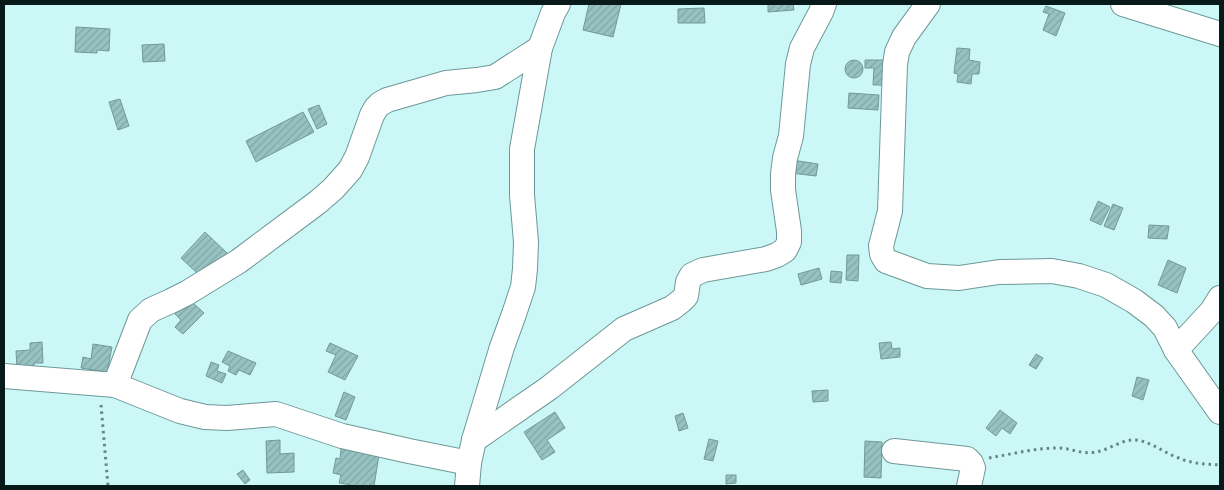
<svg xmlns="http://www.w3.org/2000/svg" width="1224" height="490" font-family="'DM Sans',sans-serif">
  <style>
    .building { fill: url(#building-hatch); stroke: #709a9a }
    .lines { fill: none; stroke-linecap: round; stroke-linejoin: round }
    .minor-casing { stroke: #6e9898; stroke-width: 26 }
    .path { stroke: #668484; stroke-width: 3; stroke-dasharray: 2.5 4; stroke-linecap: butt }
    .minor { stroke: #fff; stroke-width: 24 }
  </style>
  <defs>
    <pattern id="building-hatch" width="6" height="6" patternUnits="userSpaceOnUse" patternTransform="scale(1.25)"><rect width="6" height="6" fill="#97c2c2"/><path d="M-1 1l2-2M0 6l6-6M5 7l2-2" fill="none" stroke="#81a6a6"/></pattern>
  </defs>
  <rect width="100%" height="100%" fill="#cbf7f7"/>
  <!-- building -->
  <g class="building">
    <path d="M589 4H621L613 37 583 30Z"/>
    <path d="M768 4H793L794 10 768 12Z"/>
    <path d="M1046 6 1065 13 1056 36 1043 30 1049 14 1043 12Z"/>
    <path d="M704 8 705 23H678V9Z"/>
    <path d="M76 27 110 29 109 51 97 50V53L75 52Z"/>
    <path d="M164 44 165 61 143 62 142 45Z"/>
    <path d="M957 48 970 49 969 60 980 62 979 74H972L971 84 957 82 958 74 954 73Z"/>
    <path d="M865 60H885V85H873L874 68H865Z"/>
    <circle cx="854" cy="69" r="9"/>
    <path d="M849 93 879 95 878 110 848 108Z"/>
    <path d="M120 99 129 126 118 130 109 102Z"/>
    <path d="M319 105 327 124 317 129 308 109Z"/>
    <path d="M303 112 314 132 256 162 246 141Z"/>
    <path d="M792 160 818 164 816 176 791 173Z"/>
    <path d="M1098 201 1110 207 1101 225 1090 220Z"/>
    <path d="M1113 204 1123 208 1114 230 1104 226Z"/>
    <path d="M1149 225 1169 226 1167 239 1148 238Z"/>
    <path d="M205 232 227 253 210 272 204 267 198 274 181 258Z"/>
    <path d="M847 255H859L858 281 846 280Z"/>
    <path d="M1168 260 1186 268 1177 293 1158 285Z"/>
    <path d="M819 268 822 279 801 285 798 274Z"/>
    <path d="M831 271 842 272 841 283 830 282Z"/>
    <path d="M192 302 204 313 183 334 175 327 181 320 175 314 184 305 187 308Z"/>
    <path d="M42 342 43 363H34V367L17 368 16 351 30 350V343Z"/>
    <path d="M891 342 892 349 900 348V357L881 359 879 343Z"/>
    <path d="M330 343 358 356 345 380 328 372 336 355 326 351Z"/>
    <path d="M93 344 112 347 107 372 81 368 83 357 91 359Z"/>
    <path d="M228 351 256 363 250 375 239 370 236 375 228 371 230 366 222 362Z"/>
    <path d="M1036 354 1043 358 1036 369 1029 365Z"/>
    <path d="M211 362 219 365 217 371 226 374 222 383 206 376Z"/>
    <path d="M1137 377 1149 380 1143 400 1132 396Z"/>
    <path d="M828 390V401L813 402 812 391Z"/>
    <path d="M344 392 355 397 346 420 335 416Z"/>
    <path d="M1000 410 1017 423 1010 434 1002 428 996 436 986 428Z"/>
    <path d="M555 412 565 428 547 440 555 452 542 460 524 432Z"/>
    <path d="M683 413 688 428 679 431 675 416Z"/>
    <path d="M709 439 718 441 713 461 704 459Z"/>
    <path d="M280 440V454L294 453V472L267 473 266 441Z"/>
    <path d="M865 441 882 442 881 478 864 477Z"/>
    <path d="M341 449 379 455 374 486H351V485L339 483 341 475 333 473 336 458 340 459Z"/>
    <path d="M243 470 250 480 245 484 237 474Z"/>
    <path d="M726 475H736V483L726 484Z"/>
  </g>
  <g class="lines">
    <defs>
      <g id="minor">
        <path d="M928 4 904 37 897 52 895 65 890 211 881 246 882 254 886 261 927 276 959 278 999 272 1052 271 1079 276 1106 285 1134 301 1154 316 1165 328 1176 350 1220 412"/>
        <path d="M1123 4 1220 34"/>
        <path d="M1176 350 1212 311 1220 298"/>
        <path d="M4 376 115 385 180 411 205 417 227 418 276 414 342 436 409 451 469 463"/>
        <path d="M115 385 140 320 151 310 171 301 187 293 239 261 318 202 333 189 350 170 357 157 372 115 376 108 380 104 387 100 446 83 477 80 495 77 540 48"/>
        <path d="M474 440 549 388 624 329 672 308 681 301 686 296 688 282 692 275 703 270 766 259 777 255 785 250 789 242V231L783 190V174L785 158 791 136 798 64 802 48 821 12 824 4"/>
        <path d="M894 451 967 459 971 463 973 468 969 486"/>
        <path d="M467 486 469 463 474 440 502 347 514 314 523 287 525 269 526 242 522 195V149L540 48 553 13 558 4"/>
      </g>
    </defs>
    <!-- minor casing -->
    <use href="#minor" class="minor-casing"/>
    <!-- path -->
    <g class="path">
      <path d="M101 405 108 486"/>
      <path d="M989 458C1012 454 1035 448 1058 448 1071 448 1082 455 1096 452 1109 450 1122 439 1136 440 1152 442 1164 453 1179 458 1192 464 1206 464 1220 465"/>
    </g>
    <!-- minor -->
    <use href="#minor" class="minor"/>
  </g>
  <!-- border -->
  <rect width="1224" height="490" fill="none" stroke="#081919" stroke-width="10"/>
</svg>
